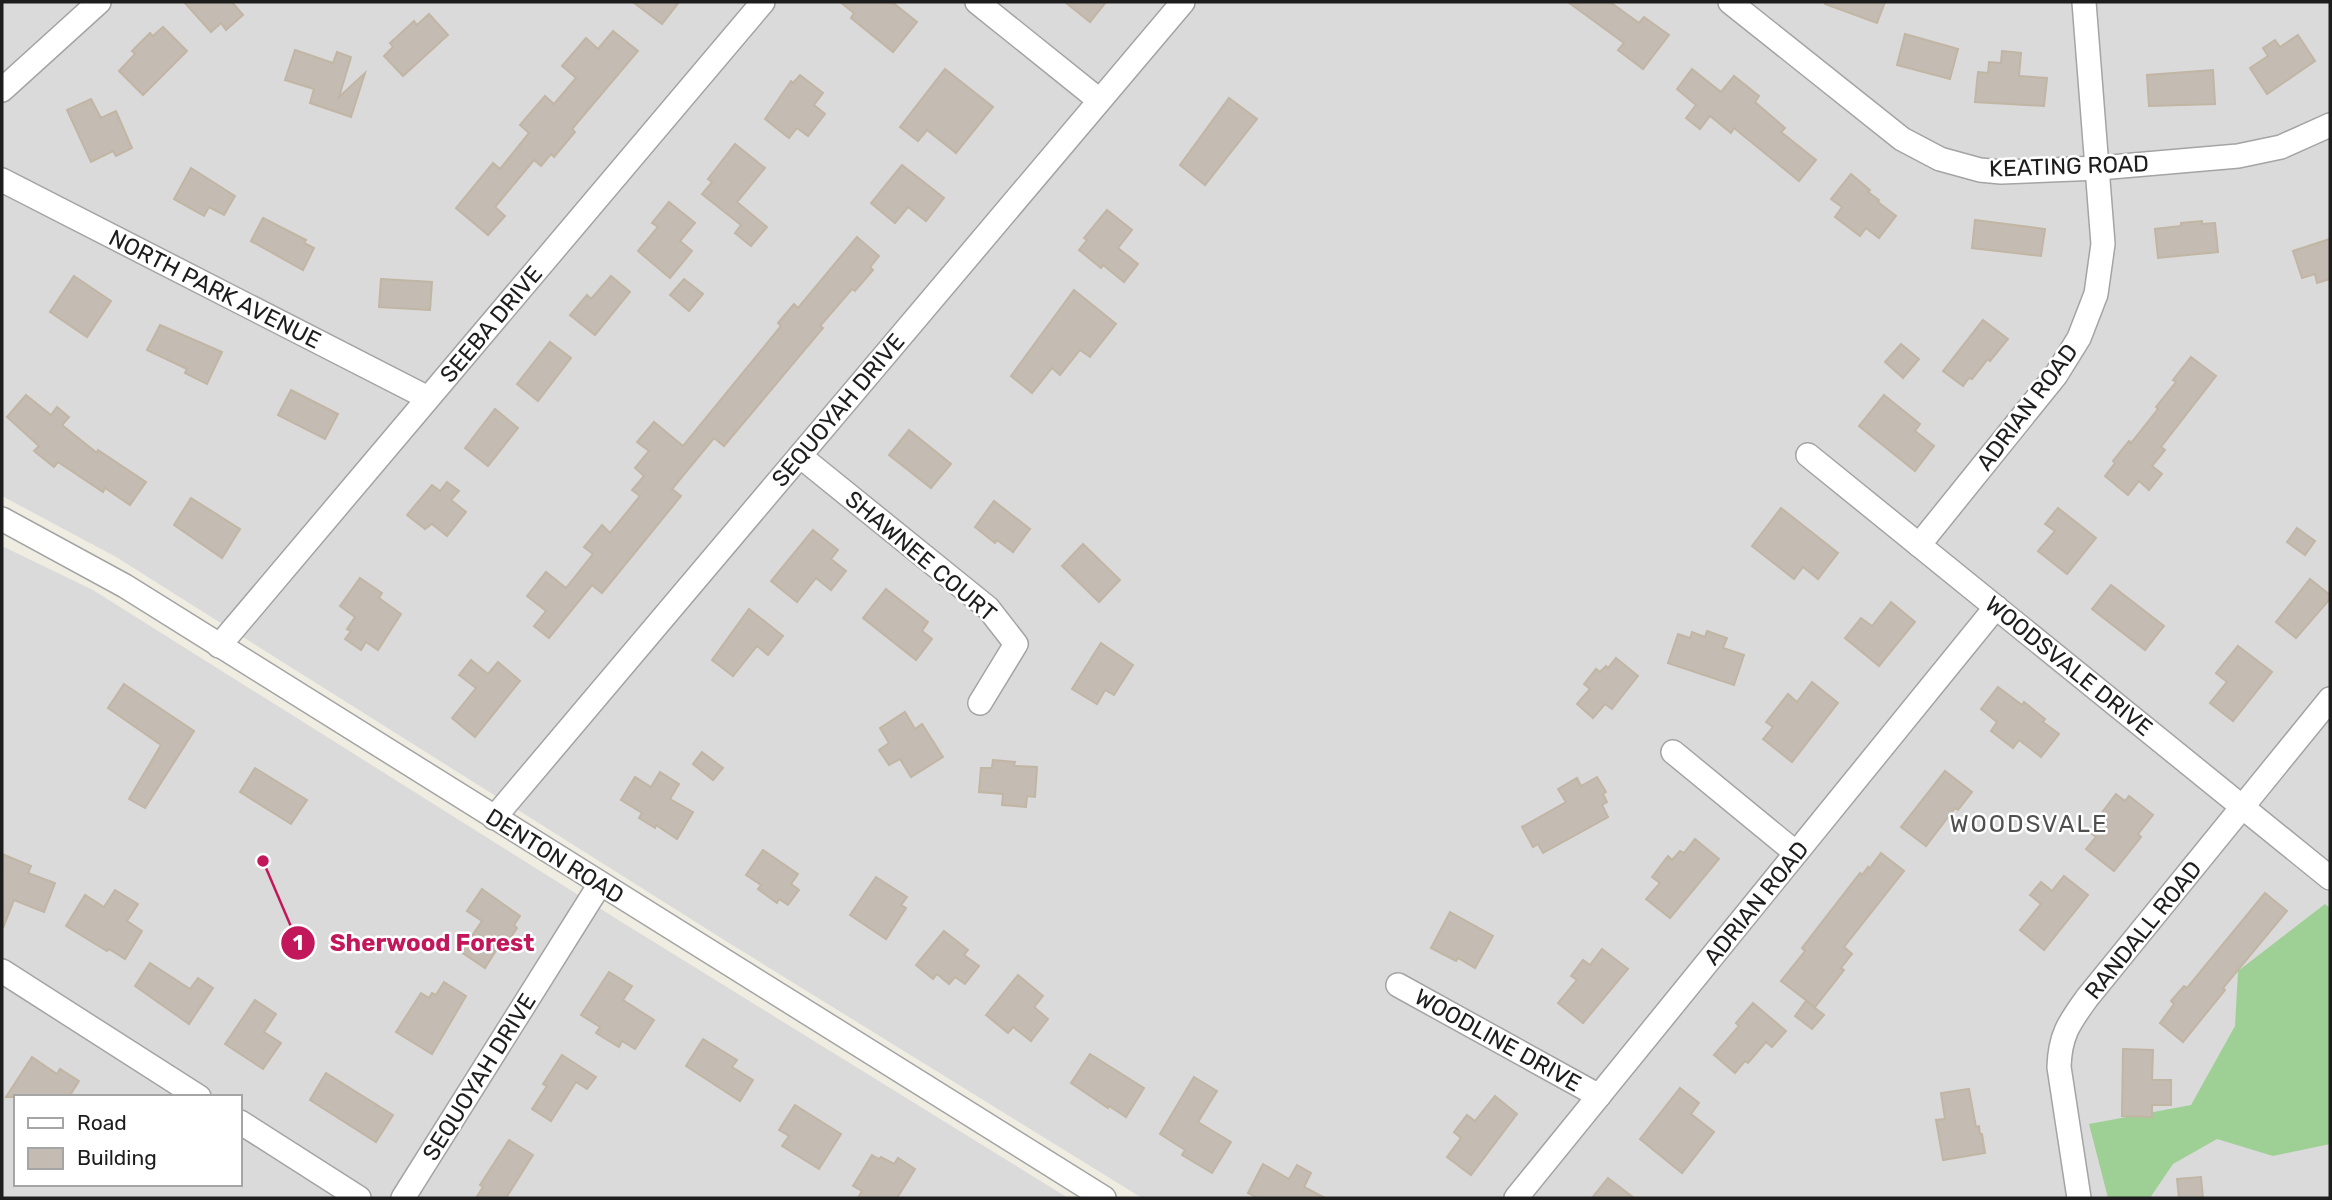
<svg xmlns="http://www.w3.org/2000/svg" width="2332" height="1200" font-family="Rubik,sans-serif">
  <style>
    .residential { fill: #dbdada; fill-rule: evenodd }
    .forest { fill: #9ed095 }
    .building { fill: #c4bcb2; stroke: #c1b5a4; stroke-width: 2 }
    .lines { fill: none; stroke-linecap: round; stroke-linejoin: round }
    .minor-casing { stroke: #a4a4a4; stroke-width: 26 }
    .minor { stroke: #fff; stroke-width: 23 }
    .labels { text-anchor: middle; dominant-baseline: central; stroke-width: 5; stroke-linejoin: round; paint-order: stroke }
    .street-label { font-size: 23px; fill: #1d1d1d; stroke: #fff }
    .neighbourhood-label { font-size: 24px; letter-spacing: 2px; fill: #505050; stroke: #fff }
    .leader { fill: none; stroke: #c2185b; stroke-width: 2.5 }
    .callout-dot { fill: #c2185b; stroke: #fff; stroke-width: 2.5 }
    .mark-label { font-size: 21px; text-anchor: middle; font-weight: bold; fill: #fff }
    .callout-label { font-size: 24px; text-anchor: middle; font-weight: bold; fill: #c2185b; stroke: #fff; stroke-width: 5; stroke-linejoin: round; paint-order: stroke }
  </style>
  <rect width="100%" height="100%" fill="#efede2"/>
  <!-- residential -->
  <g class="residential">
    <path d="M2 2H2330V1198H1142L729 943 116 557 2 496Z"/>
    <path d="M2 546 93 590 620 921 1068 1198H2ZM16 1097H240V1184H16Z"/>
  </g>
  <!-- forest -->
  <path class="forest" d="M2325 904 2330 908V1144L2273 1156 2217 1139 2173 1164 2150 1198H2108L2089 1124 2191 1105 2235 1026 2238 971Z"/>
  <!-- building -->
  <g class="building">
    <path d="M184 2H232L243 15 226 30 221 23 211 32Z"/>
    <path d="M633 2H679L662 24Z"/>
    <path d="M840 2H892L917 22 893 52 851 18 854 13Z"/>
    <path d="M1065 2H1106L1090 22Z"/>
    <path d="M1568 2H1610L1639 23 1644 17 1669 35 1643 69 1618 50 1624 43Z"/>
    <path d="M1826 2H1885L1877 23 1825 4Z"/>
    <path d="M429 14 448 35 403 76 384 56 393 47 390 43 414 21 417 25Z"/>
    <path d="M163 27 187 51 143 95 119 71 135 54 132 51 150 33 153 36Z"/>
    <path d="M613 31 638 51 572 129 575 132 554 157 551 154 541 166 534 160 495 207 505 216 488 235 456 208 493 163 500 169 529 133 520 125 545 96 554 104 576 78 562 66 586 38 598 49Z"/>
    <path d="M1905 34 1958 49 1950 79 1897 65Z"/>
    <path d="M2298 35 2315 61 2267 94 2250 68 2268 56 2263 48 2275 40 2280 47Z"/>
    <path d="M295 50 333 63 337 52 351 57 339 97 365 73 351 117 310 103 314 89 285 80Z"/>
    <path d="M2002 51 2021 53 2019 76 2047 78 2044 106 1975 102 1978 72 1988 73 1989 62 2001 63Z"/>
    <path d="M945 69 993 107 956 153 927 130 918 141 900 127Z"/>
    <path d="M1692 69 1721 92 1734 76 1759 96 1755 102 1785 128 1781 132 1816 160 1799 181 1734 128 1731 133 1710 116 1700 129 1686 118 1696 105 1677 89Z"/>
    <path d="M2213 70 2215 104 2149 106 2147 75Z"/>
    <path d="M800 75 823 93 814 105 825 114 808 136 797 128 789 138 765 119 791 81 793 83Z"/>
    <path d="M1229 98 1257 119 1205 185 1180 165Z"/>
    <path d="M91 99 101 118 116 111 132 148 116 156 113 151 91 162 67 110Z"/>
    <path d="M735 144 765 168 737 202 767 227 751 246 735 233 741 225 702 194 712 182 708 179Z"/>
    <path d="M902 165 944 198 926 221 908 207 895 223 871 203Z"/>
    <path d="M191 168 235 196 224 215 209 207 204 216 174 199Z"/>
    <path d="M1851 174 1870 190 1868 192 1879 200 1878 202 1896 216 1879 238 1866 228 1860 236 1835 217 1842 207 1831 199Z"/>
    <path d="M669 202 695 223 680 241 692 251 670 278 638 251 658 227 652 223Z"/>
    <path d="M1107 210 1132 230 1118 248 1138 264 1124 282 1103 265 1101 268 1079 250 1087 240 1084 238Z"/>
    <path d="M263 218 306 240 304 243 314 248 303 270 251 241Z"/>
    <path d="M1975 220 2045 229 2041 256 1972 248Z"/>
    <path d="M2202 221V224L2215 223 2218 252 2158 258 2155 229 2181 226V223Z"/>
    <path d="M857 237 879 256 870 267 873 270 855 291 852 289 820 326 823 328 724 446 714 438 672 489 681 496 602 593 592 585 549 638 534 626 546 611 527 596 546 572 566 588 593 554 584 547 602 525 610 533 640 496 632 490 644 476 635 468 649 451 637 442 654 422 683 446 781 326 778 323 794 304 798 308Z"/>
    <path d="M2330 239V279L2317 283 2315 274 2302 278 2293 251Z"/>
    <path d="M74 276 111 301 87 337 50 312Z"/>
    <path d="M611 276 630 292 595 335 570 315 587 295 591 299Z"/>
    <path d="M381 279 432 282 430 310 379 307Z"/>
    <path d="M684 279 703 294 689 311 670 295Z"/>
    <path d="M1074 290 1116 324 1090 357 1080 350 1060 375 1052 368 1032 393 1011 376Z"/>
    <path d="M1983 320 2008 339 1990 361 1988 359 1972 379 1969 378 1963 386 1943 371Z"/>
    <path d="M160 325 222 352 207 384 185 373 187 369 147 350Z"/>
    <path d="M550 342 571 358 538 401 517 384Z"/>
    <path d="M1901 344 1919 359 1903 378 1885 362Z"/>
    <path d="M2191 357 2216 376 2161 447 2165 450 2152 466 2162 474 2149 490 2139 481 2128 495 2105 476 2115 463 2113 461 2129 441 2131 443 2158 409 2156 407 2176 382 2173 380Z"/>
    <path d="M291 390 338 414 325 439 278 415Z"/>
    <path d="M26 395 51 415 57 407 69 417 62 425 97 453 98 450 146 482 130 505 105 488 103 492 58 462 54 467 34 451 39 446 7 417Z"/>
    <path d="M1884 395 1920 424 1915 431 1934 446 1915 471 1859 426Z"/>
    <path d="M495 409 518 428 488 466 465 448Z"/>
    <path d="M909 430 951 464 931 488 889 455Z"/>
    <path d="M447 482 459 491 451 500 466 512 447 536 432 524 425 529 407 515 432 485 440 491Z"/>
    <path d="M191 498 240 529 222 558 174 525Z"/>
    <path d="M994 501 1030 529 1013 552 997 540 995 543 975 527Z"/>
    <path d="M1781 508 1838 553 1818 579 1803 567 1794 579 1752 546Z"/>
    <path d="M2058 508 2096 538 2067 574 2038 551 2055 531 2045 524Z"/>
    <path d="M2297 528 2315 541 2305 555 2287 542Z"/>
    <path d="M813 530 838 550 831 559 846 571 831 590 816 578 797 602 771 581Z"/>
    <path d="M1083 544 1120 580 1099 602 1062 566Z"/>
    <path d="M360 578 382 593 379 598 401 614 378 650 366 642 361 650 345 639 351 631 347 629 355 617 340 606Z"/>
    <path d="M2310 579 2330 595V599L2296 638 2276 622Z"/>
    <path d="M2111 585 2164 626 2145 650 2092 609Z"/>
    <path d="M886 589 928 622 922 631 932 639 916 660 863 618Z"/>
    <path d="M1891 602 1915 622 1879 666 1845 638 1861 618 1872 626Z"/>
    <path d="M749 609 783 636 768 655 757 646 733 676 712 660Z"/>
    <path d="M1707 631 1727 638 1723 648 1744 655 1734 685 1668 663 1678 634 1690 638 1692 632 1705 637Z"/>
    <path d="M1101 643 1133 665 1114 695 1105 690 1097 704 1072 689Z"/>
    <path d="M2238 646 2272 672 2233 721 2210 703 2227 682 2216 673Z"/>
    <path d="M1616 658 1638 676 1612 709 1605 704 1593 718 1577 704 1590 689 1584 684 1596 669 1600 672 1606 666 1608 668Z"/>
    <path d="M471 660 488 674 498 662 520 681 475 737 452 718 476 688 459 675Z"/>
    <path d="M1812 682 1838 703 1792 762 1763 739 1773 727 1766 722 1788 694 1797 702Z"/>
    <path d="M124 684 194 731 145 808 129 799 161 745 108 708Z"/>
    <path d="M1998 687 2022 705 2024 702 2045 719 2043 722 2059 734 2041 757 2019 740 2013 748 1991 731 1997 722 1981 709Z"/>
    <path d="M905 712 915 729 922 724 943 757 911 777 900 759 889 765 879 750 889 743 880 728Z"/>
    <path d="M702 752 723 768 713 780 693 764Z"/>
    <path d="M993 760 1015 762 1014 766 1037 767 1035 797 1027 796 1026 807 1002 805 1003 794 979 792 981 768H992Z"/>
    <path d="M255 768 307 800 291 824 240 792Z"/>
    <path d="M1945 771 1972 792 1958 810 1955 808 1926 846 1901 827Z"/>
    <path d="M660 772 679 784 670 799 693 812 677 839 656 825 655 828 639 818 642 813 621 800 635 777 651 787Z"/>
    <path d="M1597 777 1606 792 1603 794 1607 802 1602 805 1608 817 1543 853 1538 844 1533 847 1522 827 1566 802 1558 789 1577 778 1581 786Z"/>
    <path d="M2116 794 2125 801 2129 796 2153 815 2138 834 2141 837 2114 871 2086 849 2096 837 2088 831Z"/>
    <path d="M1695 839 1719 859 1670 918 1646 899 1660 883 1652 877 1668 856 1672 860 1680 851 1684 853Z"/>
    <path d="M763 850 798 874 791 884 799 890 788 905 779 899 777 903 758 889 761 885 746 875Z"/>
    <path d="M1881 853 1904 871 1844 947 1852 954 1841 968 1844 970 1815 1007 1781 981 1805 951 1802 948 1860 873 1862 875 1868 867 1869 869Z"/>
    <path d="M2 854 31 866 28 873 55 883 44 912 14 900 3 928Z"/>
    <path d="M2064 876 2088 895 2044 950 2020 930 2041 904 2030 895 2041 882 2052 891Z"/>
    <path d="M876 877 907 897 901 905 906 908 886 939 850 915Z"/>
    <path d="M482 889 520 916 514 925 517 928 501 951 497 949 485 968 461 952 482 921 467 911Z"/>
    <path d="M115 890 138 904 127 921 142 931 125 959 109 949 107 951 66 926 85 895 104 907Z"/>
    <path d="M2265 893 2287 911 2223 988 2225 990 2183 1042 2160 1023 2174 1004 2171 1001 2184 986 2187 988Z"/>
    <path d="M1450 912 1493 936 1475 968 1458 958 1456 961 1431 948Z"/>
    <path d="M944 931 968 950 964 955 979 966 965 984 955 977 949 984 937 974 933 979 916 965Z"/>
    <path d="M1602 949 1628 969 1583 1023 1558 1003 1577 980 1571 976 1583 960 1590 965Z"/>
    <path d="M150 963 190 989 198 978 213 988 189 1024 135 986Z"/>
    <path d="M609 972 632 986 623 1000 654 1020 635 1049 622 1041 619 1047 596 1033 600 1027 581 1015Z"/>
    <path d="M1018 975 1043 996 1034 1007 1048 1019 1031 1041 1013 1027 1008 1033 986 1015Z"/>
    <path d="M444 982 466 996 432 1054 396 1032 421 993 429 998 432 993 436 995Z"/>
    <path d="M255 1000 276 1014 264 1032 281 1043 263 1069 225 1044Z"/>
    <path d="M1806 1001 1824 1015 1812 1029 1795 1016Z"/>
    <path d="M1753 1003 1786 1031 1772 1047 1766 1042 1748 1063 1745 1061 1735 1073 1714 1055 1739 1026 1736 1023Z"/>
    <path d="M703 1039 737 1060 732 1067 753 1080 740 1101 686 1066Z"/>
    <path d="M2123 1049 2153 1050 2152 1080H2171V1105H2152V1117L2122 1116Z"/>
    <path d="M1090 1054 1144 1088 1126 1117 1109 1106 1108 1108 1071 1083Z"/>
    <path d="M562 1055 596 1077 587 1089 576 1082 551 1121 532 1109 547 1086 543 1084Z"/>
    <path d="M32 1057 57 1074 60 1069 79 1081 69 1097H6Z"/>
    <path d="M326 1073 393 1115 376 1142 310 1100Z"/>
    <path d="M1194 1077 1217 1091 1198 1122 1231 1142 1212 1173 1182 1155 1185 1150 1160 1134Z"/>
    <path d="M1680 1088 1699 1103 1691 1114 1714 1132 1682 1173 1640 1139Z"/>
    <path d="M1969 1089 1976 1127 1979 1126 1980 1134H1982L1985 1153 1943 1160 1936 1120 1945 1119 1941 1093Z"/>
    <path d="M1495 1096 1517 1114 1471 1175 1447 1157 1461 1138 1454 1132 1467 1115 1475 1121Z"/>
    <path d="M795 1105 841 1134 819 1169 782 1146 789 1136 779 1130Z"/>
    <path d="M509 1140 533 1155 506 1198H476L483 1187 480 1185Z"/>
    <path d="M872 1155 879 1159 881 1157 894 1164 898 1158 915 1169 897 1198H858L862 1191 853 1186Z"/>
    <path d="M1263 1164 1289 1179 1297 1165 1311 1173 1304 1187 1325 1198H1258L1248 1193Z"/>
    <path d="M2201 1177 2203 1198H2179L2177 1179Z"/>
    <path d="M1608 1178 1634 1198H1592Z"/>
  </g>
  <g class="lines">
    <defs>
      <g id="minor">
        <path d="M977 2 1099 100"/>
        <path d="M1730 2 1902 139 1940 159 1980 170 2001 172 2099 168 2238 156 2281 147 2330 125"/>
        <path d="M2 90 99 2"/>
        <path d="M2 180 428 398"/>
        <path d="M1808 455 2330 878"/>
        <path d="M800 456 988 608 1016 644 980 703"/>
        <path d="M2 519 125 586 1104 1198"/>
        <path d="M1919 545 2056 375 2079 338 2096 294 2103 244 2084 2"/>
        <path d="M219 646 763 2"/>
        <path d="M1673 752 1796 853"/>
        <path d="M494 818 1183 2"/>
        <path d="M2 971 199 1097"/>
        <path d="M1398 985 1599 1096"/>
        <path d="M240 1122 359 1198"/>
        <path d="M403 1198 600 884"/>
        <path d="M1516 1198 1996 607"/>
        <path d="M2079 1198 2059 1067C2060 1035 2069 1023 2087 998L2330 699"/>
      </g>
    </defs>
    <!-- minor casing -->
    <use href="#minor" class="minor-casing"/>
    <!-- minor -->
    <use href="#minor" class="minor"/>
  </g>
  <g class="labels">
    <!-- street labels -->
    <g class="street-label">
      <text transform="translate(2069 166) rotate(-2)">KEATING ROAD</text>
      <text transform="translate(215 289) rotate(27)">NORTH PARK AVENUE</text>
      <text transform="translate(491 324) rotate(-50)">SEEBA DRIVE</text>
      <text transform="translate(2027 407) rotate(-53)">ADRIAN ROAD</text>
      <text transform="translate(838 410) rotate(-50)">SEQUOYAH DRIVE</text>
      <text transform="translate(921 556) rotate(40)">SHAWNEE COURT</text>
      <text transform="translate(2069 666) rotate(39)">WOODSVALE DRIVE</text>
      <text transform="translate(555 856) rotate(32)">DENTON ROAD</text>
      <text transform="translate(1756 903) rotate(-51)">ADRIAN ROAD</text>
      <text transform="translate(2143 930) rotate(-51)">RANDALL ROAD</text>
      <text transform="translate(1498 1040) rotate(29)">WOODLINE DRIVE</text>
      <text transform="translate(479 1077) rotate(-58)">SEQUOYAH DRIVE</text>
    </g>
    <!-- neighbourhood labels -->
    <g class="neighbourhood-label">
      <text x="2029" y="824">WOODSVALE</text>
    </g>
  </g>
  <!-- callouts -->
  <path class="leader" d="M263 861L298 943"/>
  <g class="callout-dot">
    <circle cx="263" cy="861" r="7"/>
    <circle cx="298" cy="943" r="18"/>
  </g>
  <g class="mark-label">
    <text x="298" y="950">1</text>
  </g>
  <g class="callout-label">
    <text x="432" y="951">Sherwood Forest</text>
  </g>
  <!-- border -->
  <rect width="2332" height="1200" fill="none" stroke="#1d1d1d" stroke-width="7"/>
  <!-- legend -->
  <rect x="14" y="1095" width="228" height="91" fill="#ffffff" stroke="#a5a5a5" stroke-width="2"/>
  <rect x="28" y="1118" width="35" height="10" fill="#ffffff" stroke="#a5a5a5" stroke-width="2"/>
  <text x="77" y="1130" font-size="21" fill="#1d1d1d">Road</text>
  <rect x="28" y="1148" width="35" height="21" fill="#c4bcb2" stroke="#a5a5a5" stroke-width="2"/>
  <text x="77" y="1165" font-size="21" fill="#1d1d1d">Building</text>
</svg>
